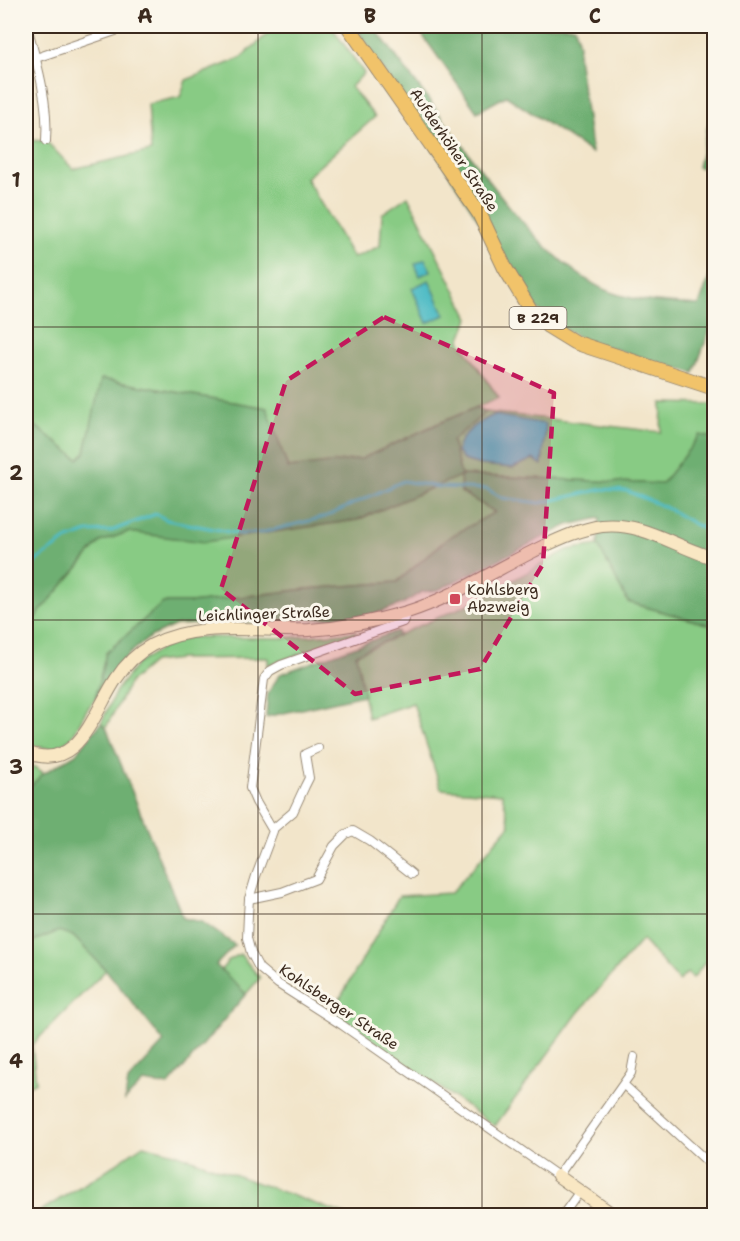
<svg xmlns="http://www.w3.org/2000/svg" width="740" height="1241" font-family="'Shantell Sans',sans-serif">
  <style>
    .green { fill: #88cb84; stroke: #627a51; stroke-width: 1.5 }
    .forest { fill: #6eaf72; stroke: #546c48; stroke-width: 1.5 }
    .water { fill: #4dbbc5; stroke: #447272; stroke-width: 1.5 }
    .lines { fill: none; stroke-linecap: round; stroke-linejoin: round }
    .stream { stroke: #4dbbc5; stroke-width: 3 }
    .street-casing { stroke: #968874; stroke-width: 10 }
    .secondary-casing { stroke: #968874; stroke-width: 14 }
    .primary-casing { stroke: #968874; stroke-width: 16 }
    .street { stroke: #fff; stroke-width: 8 }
    .secondary { stroke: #f9e7c3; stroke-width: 12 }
    .primary { stroke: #f1c36a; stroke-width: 14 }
    .marked { fill: #c2185b; fill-opacity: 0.2; stroke: #c2185b; stroke-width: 4.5; stroke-dasharray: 12 8; stroke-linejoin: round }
    .grid { fill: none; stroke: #3b2a1e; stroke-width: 1.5; stroke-opacity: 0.55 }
    .poi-dot { fill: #d1495b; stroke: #fbf7ec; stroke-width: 2 }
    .labels { text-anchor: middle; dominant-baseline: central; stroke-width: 6; stroke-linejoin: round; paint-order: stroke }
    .shield { fill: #fbf7ec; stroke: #75685c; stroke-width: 1.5 }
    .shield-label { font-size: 14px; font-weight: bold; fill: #3b2a1e }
    .street-label { font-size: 15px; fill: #3b2a1e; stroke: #fbf7ec }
    .poi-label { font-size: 15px; fill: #3b2a1e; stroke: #fbf7ec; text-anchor: start }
    .neatline { fill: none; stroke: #3b2a1e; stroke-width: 2 }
    .grid-label { font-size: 20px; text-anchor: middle; font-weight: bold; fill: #3b2a1e }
  </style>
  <rect width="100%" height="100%" fill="#fbf7ec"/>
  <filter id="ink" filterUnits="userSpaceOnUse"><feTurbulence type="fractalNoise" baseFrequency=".0167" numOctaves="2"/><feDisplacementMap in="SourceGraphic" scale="12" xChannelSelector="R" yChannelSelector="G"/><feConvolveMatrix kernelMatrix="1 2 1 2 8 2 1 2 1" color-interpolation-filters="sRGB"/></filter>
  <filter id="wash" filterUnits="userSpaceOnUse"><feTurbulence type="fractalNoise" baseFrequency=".008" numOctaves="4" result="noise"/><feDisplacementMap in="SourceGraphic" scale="24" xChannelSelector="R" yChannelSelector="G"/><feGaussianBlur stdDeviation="1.35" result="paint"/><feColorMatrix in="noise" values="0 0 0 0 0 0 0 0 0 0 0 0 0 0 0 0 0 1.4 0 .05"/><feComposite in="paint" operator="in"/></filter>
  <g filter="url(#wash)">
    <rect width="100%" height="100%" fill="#f2e5ca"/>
    <!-- green -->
    <g class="green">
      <path d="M276 26H331L364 73 351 87 375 117 306 178 353 258 380 246 382 214 408 196 469 318 460 341 499 398 437 424 360 460 288 469 266 408 102 379 85 452 79 459 34 425 26 409V140L46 141 73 169 151 151 148 104 180 97 186 80 241 58Z"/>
      <path d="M662 403 714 404V438L700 435 662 484 461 475V492L496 512 448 538 397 582 306 589 191 603H163L106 653 95 699 86 711 72 737 54 749 35 746 26 741V628L100 542 128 532 160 535 357 520 460 475 452 441 486 412 661 432Z"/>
      <path d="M598 545 628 602 714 626V951L693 978 687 973 679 981 642 940 578 1013 495 1126 332 1012 399 896 451 893 510 825 502 794 441 789 413 703 368 718 355 654 478 600 567 550Z"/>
      <path d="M356 632 355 635 268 665V658L180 659 153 662 130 682 106 727 101 723 116 691 137 664 164 647 190 637 284 638Z"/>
      <path d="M26 762 44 773 26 790Z"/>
      <path d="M59 931 73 936 106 970 32 1045 36 1082 26 1087V944Z"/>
      <path d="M240 954 260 978 246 994 221 970 229 960Z"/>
      <path d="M143 1145 175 1153 346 1215H34L99 1175Z"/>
    </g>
    <!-- forest -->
    <g class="forest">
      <path d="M355 26H373C402 64 431 103 460 142 498 193 544 258 601 288 628 302 670 303 699 305L712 270H714V329H710L694 373 582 339 554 324 531 303Z"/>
      <path d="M416 26H575L579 45 578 56 592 153 506 96 477 112Z"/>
      <path d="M714 101V160L712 170 698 167Z"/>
      <path d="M101 379 267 408 288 468 361 459 437 424 477 407 486 412 452 441 461 475 662 484 700 435 714 438V626L628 602 598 545 600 518 568 525 438 590 422 592 402 604 369 616 176 625 150 637 129 654 95 699 106 653 163 603H191L306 589 397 582 448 538 495 512 461 492 460 476 357 520 204 542 128 532 100 542 26 628V409L34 425 78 459 85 453Z"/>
      <path d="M397 631 398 636 356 654 364 695 266 717 268 693 280 674Z"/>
      <path d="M101 723 106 727 183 918 202 922 235 945 216 965 246 994 168 1086 143 1082 125 1100 128 1081 164 1042 106 970 73 936 59 931 26 944V790L44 773 76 754Z"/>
    </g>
    <!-- water -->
    <g class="water">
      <path d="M425 259 431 271 420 276 415 264Z"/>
      <path d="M429 280 445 315 427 323 412 288Z"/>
      <path d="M494 415 546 424 542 465 533 459 513 468 480 465 463 460 457 452C459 434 479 422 494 415Z"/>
    </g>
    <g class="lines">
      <!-- stream -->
      <path class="stream" d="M26 577 36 561 66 540 88 532 111 531 156 514 167 520 240 534 260 533 325 517 403 481 439 487 487 489 502 498 540 503 603 489 627 491 665 507 696 525 714 532"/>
    </g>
  </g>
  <g filter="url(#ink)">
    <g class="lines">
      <defs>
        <g id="street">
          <path d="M27 26C37 62 49 103 46 141"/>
          <path d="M201 26 203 30"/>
          <path d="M36 58 130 26"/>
          <path d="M407 612 403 622 281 665 270 671 264 679 250 788 256 802 273 831 256 876 249 899 248 915 247 938 251 953 259 968 278 984 342 1025 558 1176 631 1073 634 1057"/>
          <path d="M273 829 293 812 305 786 309 778 305 754 318 748"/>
          <path d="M249 899 282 892 316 879 334 846 346 834 353 831 370 841 412 874"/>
          <path d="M624 1085 710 1164"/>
          <path d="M562 1216 580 1191"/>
        </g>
        <g id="secondary">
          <path d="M26 752C79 774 93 713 116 679 125 665 137 653 152 645 199 620 258 632 309 630 341 628 376 621 407 612 454 597 498 568 542 547 561 538 581 529 602 526 642 521 677 548 714 558"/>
          <path d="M558 1176 615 1216"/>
        </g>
        <path id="primary" d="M348 26 479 213 505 268 531 311 548 326 574 342 714 388"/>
      </defs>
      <!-- street casing -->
      <use href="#street" class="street-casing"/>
      <!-- secondary casing -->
      <use href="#secondary" class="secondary-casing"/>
      <!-- primary casing -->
      <use href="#primary" class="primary-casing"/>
      <!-- street -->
      <use href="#street" class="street"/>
      <!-- secondary -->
      <use href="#secondary" class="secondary"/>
      <!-- primary -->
      <use href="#primary" class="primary"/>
    </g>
  </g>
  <!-- marked area -->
  <path class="marked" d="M384 317 554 393 543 564 480 669 355 694 221 589 286 381Z"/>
  <!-- grid -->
  <path class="grid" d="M258 26V1216M482 26V1216M26 327H714M26 620H714M26 914H714"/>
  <!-- markers -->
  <rect class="poi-dot" x="449" y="593" width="12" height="12" rx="3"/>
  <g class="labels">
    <!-- shield labels -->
    <rect class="shield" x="509.5" y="307" width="57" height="22" rx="4.5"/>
    <g class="shield-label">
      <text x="538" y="318">B 229</text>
    </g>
    <!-- street labels -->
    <g class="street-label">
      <text transform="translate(454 150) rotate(56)">Aufderhöher Straße</text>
      <text transform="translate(264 614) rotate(-2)">Leichlinger Straße</text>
      <text transform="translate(339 1007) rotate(34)">Kohlsberger Straße</text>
    </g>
    <!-- poi labels -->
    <g class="poi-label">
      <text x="467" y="590">Kohlsberg<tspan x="467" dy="17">Abzweig</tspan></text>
    </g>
  </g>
  <!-- margin -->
  <rect width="740" height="1241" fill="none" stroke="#fbf7ec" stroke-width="66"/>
  <rect x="33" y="33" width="674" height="1175" class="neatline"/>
  <g class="grid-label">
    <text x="145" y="23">A</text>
    <text x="370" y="23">B</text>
    <text x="595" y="23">C</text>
    <text x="16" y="187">1</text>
    <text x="16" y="480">2</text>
    <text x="16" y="774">3</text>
    <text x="16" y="1068">4</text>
  </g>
</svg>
